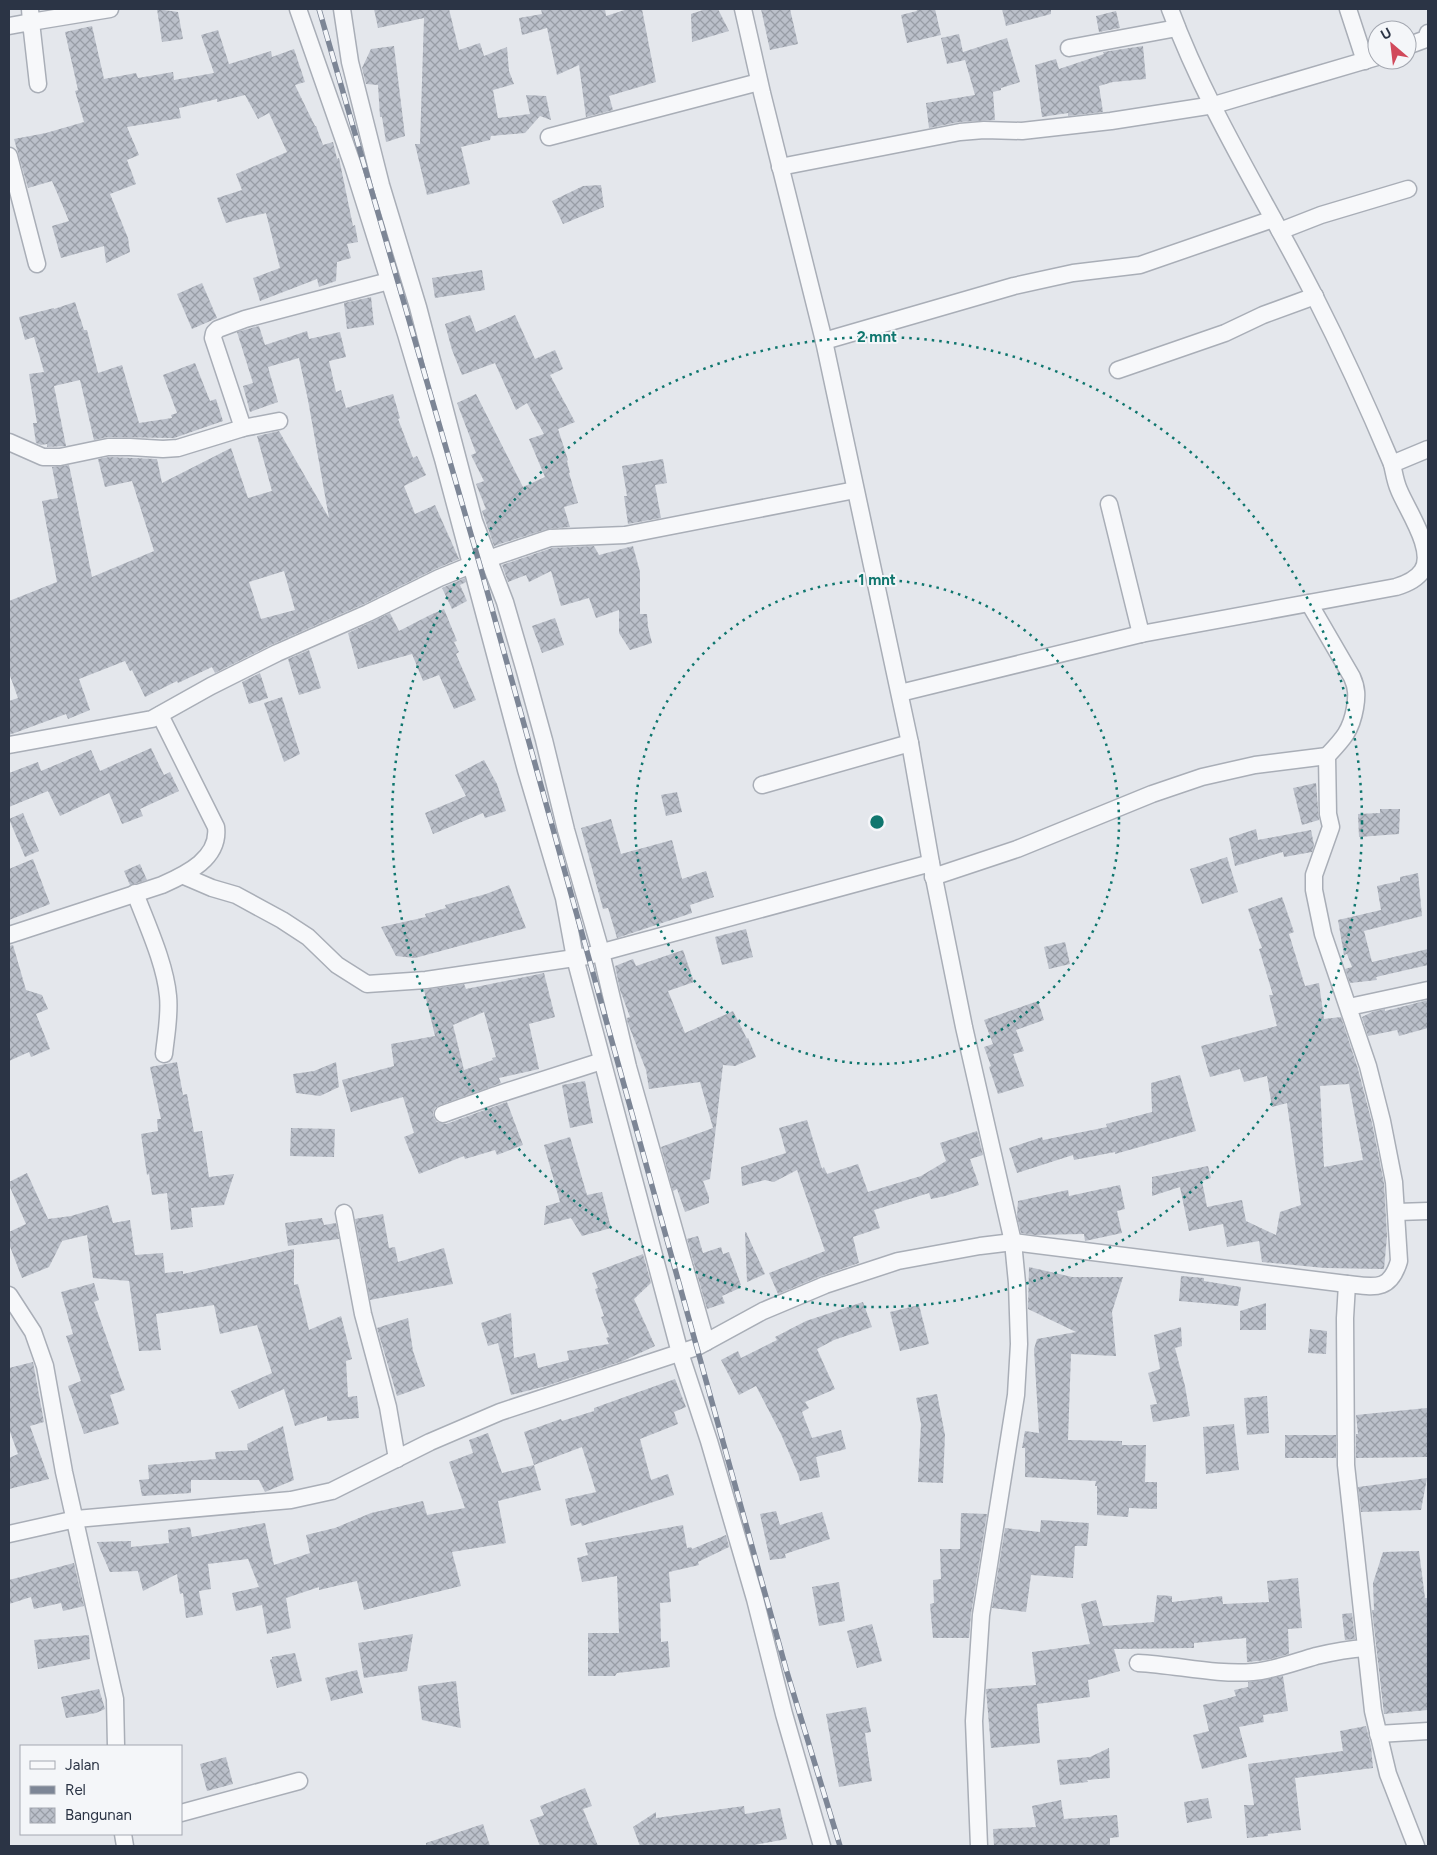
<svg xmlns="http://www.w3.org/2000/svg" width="1437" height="1855" font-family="Figtree,sans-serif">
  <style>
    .building { fill: url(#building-cross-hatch); fill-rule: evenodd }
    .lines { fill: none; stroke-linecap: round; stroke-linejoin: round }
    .street-casing { stroke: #a9aeb7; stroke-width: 19 }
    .street { stroke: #f7f8fa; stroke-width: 16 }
    .rail-casing { stroke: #7d8696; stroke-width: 5.5 }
    .rail { stroke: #f4f6f9; stroke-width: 4; stroke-dasharray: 11; stroke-linecap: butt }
    .ring { fill: none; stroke: #0f766e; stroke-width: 2.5; stroke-dasharray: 2.5 5 }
    .centre { fill: #0f766e; stroke: #f4f6f9; stroke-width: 2.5 }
    .ring-label { font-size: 15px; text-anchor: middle; font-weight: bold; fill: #0f766e; stroke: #f4f6f9; stroke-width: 4; stroke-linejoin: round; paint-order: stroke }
  </style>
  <defs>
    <pattern id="building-cross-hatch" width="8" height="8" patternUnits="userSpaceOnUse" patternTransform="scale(1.25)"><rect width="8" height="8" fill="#bbc0ca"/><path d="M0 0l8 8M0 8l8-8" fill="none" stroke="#989da6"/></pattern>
  </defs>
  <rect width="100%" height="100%" fill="#e4e7ec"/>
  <!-- building -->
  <g class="building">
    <path d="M157 9 178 12 183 39 162 42Z"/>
    <path d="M374 9H449L459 50 480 43 484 56 507 47 509 71 514 84 493 90 498 118 530 114 526 95 546 96 551 120 540 116 525 133 491 136 490 140 461 147 470 184 427 195 415 144H420L424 18 378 28Z"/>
    <path d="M541 9H605L606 16 628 9H642L656 82 609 96 613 110 586 117 579 65 557 75 547 28 522 35 519 18 542 14Z"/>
    <path d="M706 9H718L729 31 692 42 691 14Z"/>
    <path d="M761 9H790L798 44 770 50Z"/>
    <path d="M916 9H935L941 35 907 43 901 15 917 11Z"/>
    <path d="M1002 9H1051V14L1006 26Z"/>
    <path d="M1116 11 1120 28 1099 32 1096 16Z"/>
    <path d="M92 26 104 79 136 73 138 78 173 72 174 80 214 73 201 35 218 30 229 64 271 51 272 57 294 49 305 82 295 85 315 126H316L323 145 333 142 337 159 339 158 353 226 355 225 358 242 347 244 351 258 337 262 336 281 319 287 317 279 260 301 253 278 280 268 266 213 244 218 226 223 217 198 242 190 236 174 287 152 269 113 258 119 245 95 217 102V99L179 108 181 118 127 127 139 155 127 160 136 184 110 194 128 238 130 252 106 263 104 246 61 258 52 226 69 221 52 181 28 188 14 139 46 133 84 122 75 91 78 90 65 32Z"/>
    <path d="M959 34 963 52 1007 38 1020 82 1001 88V90L993 92 995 120 959 122 929 128 926 103 975 95 965 60 947 64 941 38Z"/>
    <path d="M394 46 405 136 386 142 382 117H380L378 85 366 84 362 68 371 49Z"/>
    <path d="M1143 46 1146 79 1113 82 1099 86 1103 112 1068 116V113L1042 117 1035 65 1056 59 1059 69 1104 54 1103 52Z"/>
    <path d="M601 185 604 207 563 224 552 201 583 186Z"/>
    <path d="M482 270 485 290 435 298 432 278Z"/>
    <path d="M202 283 217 318 192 329 177 294Z"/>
    <path d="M371 297 374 325 347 329 344 303Z"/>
    <path d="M75 302 84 330H87L98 373 122 365 139 423 172 418 171 415 177 413 163 375 195 363 210 401 216 399 223 421 174 438 108 437 94 440 80 380 54 386 66 446 47 447V444L41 445 36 443 33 423H37L29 374 44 372 34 337 25 340 19 317 54 308V309Z"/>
    <path d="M470 315 476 332 515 315 535 359 555 350 563 369 550 375 575 422 558 429 568 460 567 461 570 473H569L578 503 564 507 570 527 547 529 494 546 482 511 486 509 476 484 484 481 471 455 476 453 457 403 476 394 523 487 545 477 529 439 544 434 527 403 516 410 495 363 462 375 452 350 445 324Z"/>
    <path d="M259 326 265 345 307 331 309 339 340 332 346 357 329 361 336 392 341 390 346 408 393 394 400 418 398 419 413 458 417 456 426 475 404 486 415 514 435 505 459 559 435 569 364 604 273 644 215 673 212 667 178 683 177 681 145 697 132 670 130 671 125 661 79 679 90 710 68 719 66 714 9 735V701L18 698 9 673V601L57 582 42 501 58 498 52 467 69 465 92 577 154 551 132 481 105 487 98 459 109 457 157 459 162 483 231 448 248 498 272 491 257 436 279 431 329 518 308 400 299 358 268 367 278 402 250 412 243 386 253 383 237 332ZM284 571 295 610 261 619 249 582Z"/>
    <path d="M663 459 667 483 655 485 661 518 628 524 624 496H627L622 466Z"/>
    <path d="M594 546 599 555 633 546 640 572V614H647L648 627 652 643 630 650 619 633V610L596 618 589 598 561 606 551 571 529 582 526 575 508 582 502 565 552 548Z"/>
    <path d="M465 578 466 582 460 585 467 601 452 609 442 588Z"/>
    <path d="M444 609 457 641 454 642 459 652 456 654 476 700 454 709 439 675 423 681 412 654 358 669 348 633 390 613 399 631 430 615Z"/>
    <path d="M555 618 564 645 542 653 532 626Z"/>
    <path d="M309 650 321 688 299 695 288 659Z"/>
    <path d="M260 673 268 698 249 704 242 682Z"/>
    <path d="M282 697 300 754 284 762 264 703Z"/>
    <path d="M151 748 164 775 170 772 179 791 140 809 143 816 122 824 109 793 60 816 48 791 9 807V773L38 762 41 771 91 750 100 771Z"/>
    <path d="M484 760 497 784 506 811 485 818 483 813 433 834 425 813 466 796 455 775Z"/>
    <path d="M1316 783 1319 820 1302 825 1293 788Z"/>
    <path d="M677 792 682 812 666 816 661 795Z"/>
    <path d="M1380 809H1400L1399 834 1359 837 1358 814 1380 813Z"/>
    <path d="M23 813 39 851 25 857 9 819Z"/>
    <path d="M611 819 621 854 672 840 682 879 706 871 714 897 690 905 692 913 617 938 608 908 603 909 581 828Z"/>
    <path d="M1256 829 1258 840 1311 830 1314 845 1312 852 1284 857 1283 852 1235 866 1229 838Z"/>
    <path d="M1227 857 1238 892 1202 904 1190 869Z"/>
    <path d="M33 859 50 904 9 920V869Z"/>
    <path d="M140 864 147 880 130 885 124 871Z"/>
    <path d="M1418 873 1422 916 1364 931 1372 962 1428 949V965L1376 977 1377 980 1350 983 1345 969 1352 967 1347 954 1344 955 1338 920 1381 910 1377 886 1400 881V877Z"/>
    <path d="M509 885 526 928 415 958 396 956 381 927 426 917 425 914 446 908 445 905 486 894Z"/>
    <path d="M1282 897 1294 932 1289 934 1305 986 1319 983 1324 1019 1341 1017 1358 1069 1372 1123 1384 1183 1387 1236 1384 1269 1325 1268 1262 1262 1259 1241 1227 1247 1223 1224 1189 1231 1180 1187 1152 1196V1177L1208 1166 1211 1178 1202 1181 1207 1207 1242 1200 1246 1221 1276 1235 1280 1212 1301 1205 1287 1103 1272 1107 1267 1076 1244 1082 1240 1069 1210 1077 1201 1046 1277 1026 1269 995H1273L1259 949 1262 948 1248 909ZM1349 1084 1363 1160 1324 1167 1320 1086Z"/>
    <path d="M746 929 753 957 722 965 715 937Z"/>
    <path d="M1065 942 1070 964 1049 969 1044 947Z"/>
    <path d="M13 945 26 990 42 995 48 1009 36 1014 50 1049 31 1057 29 1052 9 1061V946Z"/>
    <path d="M683 950 694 982 668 991 685 1033 733 1011 747 1039 748 1038 756 1057 735 1066 723 1065 710 1179 703 1181 709 1197V1203L685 1212 677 1189 673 1191 661 1147 713 1128 700 1082 649 1089 646 1070 627 1021V1018L630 1017 620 990 615 966 633 959 636 966Z"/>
    <path d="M544 973 555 1017 529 1024 539 1069 499 1078 501 1083 440 1105 435 1108 433 1113 434 1118 437 1122 446 1124 507 1102 523 1145 497 1155 495 1150 465 1159 464 1156 419 1174 404 1137 414 1133 403 1097 351 1112 342 1080 394 1066 391 1044 435 1036 424 990 464 984 466 989ZM484 1012 496 1057 492 1058 493 1060 464 1070 453 1025Z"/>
    <path d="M1428 1000V1028L1399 1036 1397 1030 1368 1036 1362 1017 1372 1012 1385 1009V1011Z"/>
    <path d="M1038 1001 1044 1020 1016 1030 1024 1051 1013 1054 1024 1086 998 1094 989 1067 991 1066 984 1047 993 1044 984 1020Z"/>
    <path d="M177 1062 183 1095 187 1094 194 1132 202 1131 209 1177 234 1174 224 1205 191 1208 193 1227 171 1230 167 1193 152 1195 149 1174 147 1175 141 1134 158 1131 157 1119H161L150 1067Z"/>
    <path d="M336 1062 339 1087 320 1096 296 1093 293 1074 314 1071Z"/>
    <path d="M1180 1075 1196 1131 1115 1154V1152L1074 1160 1073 1155 1017 1173 1009 1148 1042 1137 1043 1140 1107 1127 1106 1124 1152 1112 1151 1083Z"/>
    <path d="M585 1081 593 1123 570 1128 562 1085Z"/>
    <path d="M807 1120 822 1169 824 1167 827 1174 858 1164 868 1192 921 1176 946 1161 940 1143 977 1131 983 1155 970 1159 979 1185 945 1196 931 1199 929 1193 874 1210 880 1228 853 1237 859 1263 821 1276 778 1294 769 1273 825 1251 797 1170 774 1182 765 1180 742 1186 741 1167 786 1153 779 1128Z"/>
    <path d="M291 1128 335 1129 334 1157 290 1156Z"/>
    <path d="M570 1137 587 1195 602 1192 611 1228 582 1236 571 1218 544 1225 546 1206 560 1202 544 1145Z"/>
    <path d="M27 1173 48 1219 71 1216 108 1205 113 1223 130 1220 135 1255 163 1253 165 1273 183 1271V1274L294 1249V1285L298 1284 309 1330 341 1316 352 1359 346 1361 348 1397 357 1396 359 1418 327 1421V1416L295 1426 284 1389 239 1409 231 1391 272 1373 257 1325 220 1334 214 1305 156 1314 161 1350 139 1351 129 1281 93 1278 87 1235 62 1241 49 1267 22 1278 9 1244V1232L26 1224 9 1185V1182Z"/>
    <path d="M1120 1185 1125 1209 1117 1211 1122 1233 1085 1241 1084 1234 1035 1235 1021 1233 1017 1216 1018 1201 1068 1190 1069 1196Z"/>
    <path d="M383 1214 389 1248 395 1247 398 1262 444 1248 453 1284 370 1300 355 1219Z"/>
    <path d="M322 1218 324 1225 336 1223 339 1239 288 1246 285 1223Z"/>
    <path d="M745 1232H746L765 1274 747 1282Z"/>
    <path d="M698 1236 703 1253 721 1247 723 1254 729 1252 741 1285 739 1286 740 1288 722 1296 725 1303 707 1309 687 1239Z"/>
    <path d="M643 1254 651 1283 634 1299 655 1346 623 1361 546 1386 511 1395 498 1343 488 1346 481 1323 511 1313 514 1358 535 1353 538 1368 569 1360 567 1351 609 1344 606 1338 609 1337 601 1317 604 1316 595 1289 598 1288 592 1273Z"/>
    <path d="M1029 1267 1072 1277H1123L1112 1312 1116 1356 1071 1354 1068 1440 1122 1441V1445H1146L1145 1482H1157V1509L1129 1508 1128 1517 1097 1515V1486H1095L1096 1481 1025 1477V1448H1022L1025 1431 1039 1433 1034 1349 1037 1339 1076 1332 1028 1309Z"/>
    <path d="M1181 1276 1204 1278V1281L1241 1287 1238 1306 1179 1301Z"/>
    <path d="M94 1283 99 1300 94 1302 125 1390 110 1395 119 1424 84 1434 68 1386 81 1381 66 1336 73 1334 61 1292Z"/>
    <path d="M863 1302 872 1327 834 1340 817 1349 835 1389 805 1402 809 1408 802 1412 812 1438 841 1430 846 1449 816 1457 820 1477 800 1481 798 1474 781 1434 756 1386 739 1395 721 1360 738 1351 741 1358 777 1340 775 1337 806 1321Z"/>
    <path d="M1266 1303V1330H1240V1311Z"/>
    <path d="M919 1305 929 1344 900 1351 890 1312Z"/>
    <path d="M408 1318 413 1351 425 1386 397 1396 377 1328Z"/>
    <path d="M1181 1327 1182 1346 1175 1348 1185 1386 1190 1416 1153 1422 1150 1405 1157 1404 1148 1373 1160 1369 1154 1335Z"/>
    <path d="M1310 1329 1327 1331 1326 1354 1308 1353Z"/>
    <path d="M33 1362 44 1422 30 1426 49 1479 9 1489V1458L18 1454 9 1429V1368Z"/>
    <path d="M675 1379 686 1407 674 1412 678 1424 640 1439 651 1480 668 1474 674 1495 582 1526 581 1523 571 1526 565 1499 596 1492 582 1447 534 1465 524 1432 561 1419 562 1421 594 1411V1408Z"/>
    <path d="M937 1394 945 1435 943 1483 918 1482 921 1424 916 1398Z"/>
    <path d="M1267 1396 1269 1433 1247 1435 1244 1398Z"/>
    <path d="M1427 1408 1428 1457 1356 1458V1434H1358L1356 1415Z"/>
    <path d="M1234 1424 1239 1470 1206 1474 1203 1427Z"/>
    <path d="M283 1426 294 1480 265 1492 259 1480H191V1493L142 1496 139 1480 149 1479 148 1465 216 1459 215 1452 248 1450 247 1444Z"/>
    <path d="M488 1433 502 1473 534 1465 541 1490 498 1501 506 1543 452 1552 461 1586 364 1610 357 1581 319 1590V1587L286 1598 291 1628 267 1634 262 1605 236 1611 232 1593 259 1587 248 1559 208 1564 211 1589 199 1591 203 1615 186 1618 183 1593 180 1594 177 1574 143 1591 138 1571 110 1572 97 1542 131 1541V1547L169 1543 168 1530 190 1527 192 1537 265 1523 274 1565 310 1553 306 1535 335 1528 371 1513 423 1501 427 1515 465 1508 449 1462 473 1453 469 1440Z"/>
    <rect x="1285" y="1435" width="51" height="23"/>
    <path d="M1427 1478 1421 1510 1361 1512 1358 1487Z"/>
    <path d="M776 1511 780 1525 822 1512 830 1539 785 1554 786 1558 770 1560 760 1514Z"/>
    <path d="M961 1513 987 1514 971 1614 969 1638H933L930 1604 934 1603 933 1580 941 1579 940 1549H960Z"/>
    <path d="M1041 1520 1089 1523 1087 1546H1075L1073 1578 1031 1575 1026 1612 992 1608 1005 1528 1040 1532Z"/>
    <path d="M683 1525 687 1548 691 1547 692 1549 726 1535 729 1547 698 1562 699 1565 669 1572 671 1602 660 1603 661 1642 668 1641 670 1667 617 1673 615 1676H588V1633H619L617 1576 582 1582 577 1558 588 1555 585 1543Z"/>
    <path d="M1419 1551 1425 1598H1428V1710L1384 1714 1372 1610H1374L1373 1583 1383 1552Z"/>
    <path d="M74 1563 84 1606 63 1611 61 1603 34 1609 31 1597 9 1604V1580Z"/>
    <path d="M1298 1578 1302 1628 1288 1629 1289 1654 1267 1660 1247 1662 1246 1638 1194 1643V1648L1114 1649 1120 1671 1088 1680 1090 1697 1037 1704 1040 1743 991 1748 986 1689 1036 1685 1032 1652 1090 1644 1081 1604 1096 1600 1103 1626 1154 1622 1157 1595 1172 1596V1602L1222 1596 1223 1604 1269 1602 1267 1581Z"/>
    <path d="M839 1582 845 1621 819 1626 812 1587Z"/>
    <path d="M1352 1613 1355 1639 1345 1640 1342 1614Z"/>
    <path d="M872 1624 882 1661 857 1668 847 1631Z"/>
    <path d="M413 1634 407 1671 364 1678 358 1643Z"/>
    <path d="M89 1635 90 1659 38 1669 34 1640Z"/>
    <path d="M295 1653 302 1681 277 1688 270 1660 272 1659V1657Z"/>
    <path d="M357 1670 363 1693 331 1701 325 1678Z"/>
    <path d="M1283 1676 1288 1711 1263 1715 1264 1722 1239 1727 1247 1757 1202 1769 1193 1735 1209 1731 1203 1705 1236 1696 1234 1690 1248 1687V1682Z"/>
    <path d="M456 1681 461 1728 422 1720 418 1686Z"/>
    <path d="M99 1689 105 1709 96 1713 66 1718 61 1697Z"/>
    <path d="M866 1707 871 1732 865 1733 872 1781 839 1787 826 1714Z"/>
    <path d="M1366 1726 1371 1746 1373 1768 1295 1778 1301 1830 1268 1834V1836L1247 1838 1244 1805H1254L1248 1764 1343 1751 1340 1731Z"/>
    <path d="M1109 1748 1110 1778 1087 1780 1088 1782 1060 1785 1057 1760 1090 1757Z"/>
    <path d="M226 1757 233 1784 207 1791 200 1764Z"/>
    <path d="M585 1788 592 1806 583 1809 598 1846H540L530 1820 544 1815 540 1806Z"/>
    <path d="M1208 1798 1212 1818 1187 1823 1184 1802Z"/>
    <path d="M1061 1800 1064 1819 1117 1815 1119 1837 1110 1838V1846H994L993 1829 1036 1827 1032 1806Z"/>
    <path d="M744 1806 745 1814 780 1808 787 1839 749 1846H640L633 1827 656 1812V1818Z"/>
    <path d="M483 1824 490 1846H426V1843Z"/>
  </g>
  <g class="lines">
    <defs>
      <g id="street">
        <path d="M30 9 31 22 110 9"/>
        <path d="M298 9 353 166 406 334 443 459 526 770 564 898 575 958 680 1353 709 1441 755 1599 784 1714 822 1846"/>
        <path d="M342 9 350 62 381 185 418 307 474 521 505 602 525 671 544 740 566 830 601 952 628 1067 706 1342"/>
        <path d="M743 9 762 93 824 341 910 743 931 863 964 1027 1013 1242 1017 1283 1019 1344 1016 1395 981 1615 974 1721 979 1846"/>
        <path d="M1170 9C1207 109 1266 201 1314 295 1342 350 1368 407 1392 464"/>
        <path d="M1348 9 1365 61"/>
        <path d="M9 26 31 22 38 84"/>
        <path d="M1407 46 1426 39 1428 33"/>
        <path d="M1069 48 1177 28"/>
        <path d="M549 137 759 82"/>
        <path d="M9 156 37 264"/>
        <path d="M780 167 960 132 984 130 1022 131 1111 121 1214 105 1377 57"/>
        <path d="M1280 231 1321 215 1408 189"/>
        <path d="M824 341 1014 286 1073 273 1140 265 1273 219"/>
        <path d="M1118 370 1225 333 1263 315 1315 296"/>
        <path d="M243 428 213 338 214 333 218 329 245 319 389 281"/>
        <path d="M9 442 43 457H60L108 447H130L163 449 178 448 243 428 279 421"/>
        <path d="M1109 504 1141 634"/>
        <path d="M488 559 550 538 625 535 855 490"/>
        <path d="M900 693 1141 634 1396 587C1406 584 1416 580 1422 571 1436 551 1407 510 1399 490 1395 481 1394 472 1392 464L1428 449"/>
        <path d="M9 745 152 719 211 686 277 653 368 613 439 578 471 565"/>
        <path d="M762 785 910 743"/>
        <path d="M184 876 212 888 236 895 282 920 308 937 337 965 367 984 426 980 588 956 931 863"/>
        <path d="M933 877 1017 849 1152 794 1202 777 1255 765 1327 756"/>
        <path d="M135 893C147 925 165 963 168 996 170 1015 166 1035 164 1054"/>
        <path d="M9 935 162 885C187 874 220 858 216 827L160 715"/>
        <path d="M1349 1007 1428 990"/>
        <path d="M443 1114 496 1095 602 1061"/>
        <path d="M1397 1212 1428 1211"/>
        <path d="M344 1213 363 1314 388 1407 397 1459"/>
        <path d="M1347 1284 1345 1318 1346 1465 1373 1711 1388 1774 1416 1846"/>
        <path d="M9 1295 33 1332 45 1366 64 1472 115 1699 116 1746"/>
        <path d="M9 1534 76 1519 291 1500 332 1491 430 1442 500 1412 697 1347 763 1311 825 1285 898 1261 980 1246 1013 1242 1347 1284C1374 1287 1390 1292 1399 1261L1394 1182 1382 1121 1368 1066 1323 934 1314 890V875L1331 827 1328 814 1327 756C1343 739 1351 731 1355 708 1357 696 1357 688 1352 677L1309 603"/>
        <path d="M1138 1663C1177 1665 1215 1675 1253 1672 1275 1670 1295 1662 1316 1656 1333 1652 1349 1649 1365 1648"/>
        <path d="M1378 1734 1428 1731"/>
        <path d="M181 1813 299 1781"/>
        <path d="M123 1834 125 1846"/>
      </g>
    </defs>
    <!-- street casing -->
    <use href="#street" class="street-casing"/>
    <!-- street -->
    <use href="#street" class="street"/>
    <defs>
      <path id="rail" d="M319 9 479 562 786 1669 840 1846"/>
    </defs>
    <!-- rail casing -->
    <use href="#rail" class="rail-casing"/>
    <!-- rail -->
    <use href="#rail" class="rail"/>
  </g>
  <!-- distance rings -->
  <g class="ring">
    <circle cx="877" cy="822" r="242"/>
    <circle cx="877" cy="822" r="485"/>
  </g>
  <circle cx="877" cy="822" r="8" class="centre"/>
  <g class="ring-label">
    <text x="877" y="342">2 mnt</text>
    <text x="877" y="585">1 mnt</text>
  </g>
  <!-- border -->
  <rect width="1437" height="1855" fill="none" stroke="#2b3445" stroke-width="20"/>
  <!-- legend -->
  <rect x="20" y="1745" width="162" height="90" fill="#f4f6f9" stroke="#a4a8b1"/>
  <rect x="30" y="1761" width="25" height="8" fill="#f7f8fa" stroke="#a4a8b1"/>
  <text x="65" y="1770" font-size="15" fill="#2b3445">Jalan</text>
  <rect x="30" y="1786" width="25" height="8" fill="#7d8696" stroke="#a4a8b1"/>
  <text x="65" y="1795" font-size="15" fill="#2b3445">Rel</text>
  <rect x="30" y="1808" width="25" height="15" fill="url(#building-cross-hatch)" stroke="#a4a8b1"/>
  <text x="65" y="1820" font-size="15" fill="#2b3445">Bangunan</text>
  <!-- north arrow -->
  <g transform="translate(1392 45) rotate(332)"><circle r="24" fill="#f4f6f9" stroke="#a4a8b1"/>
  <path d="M0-4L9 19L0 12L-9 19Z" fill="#d1495b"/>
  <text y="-8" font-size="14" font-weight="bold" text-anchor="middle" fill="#2b3445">U</text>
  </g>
</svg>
